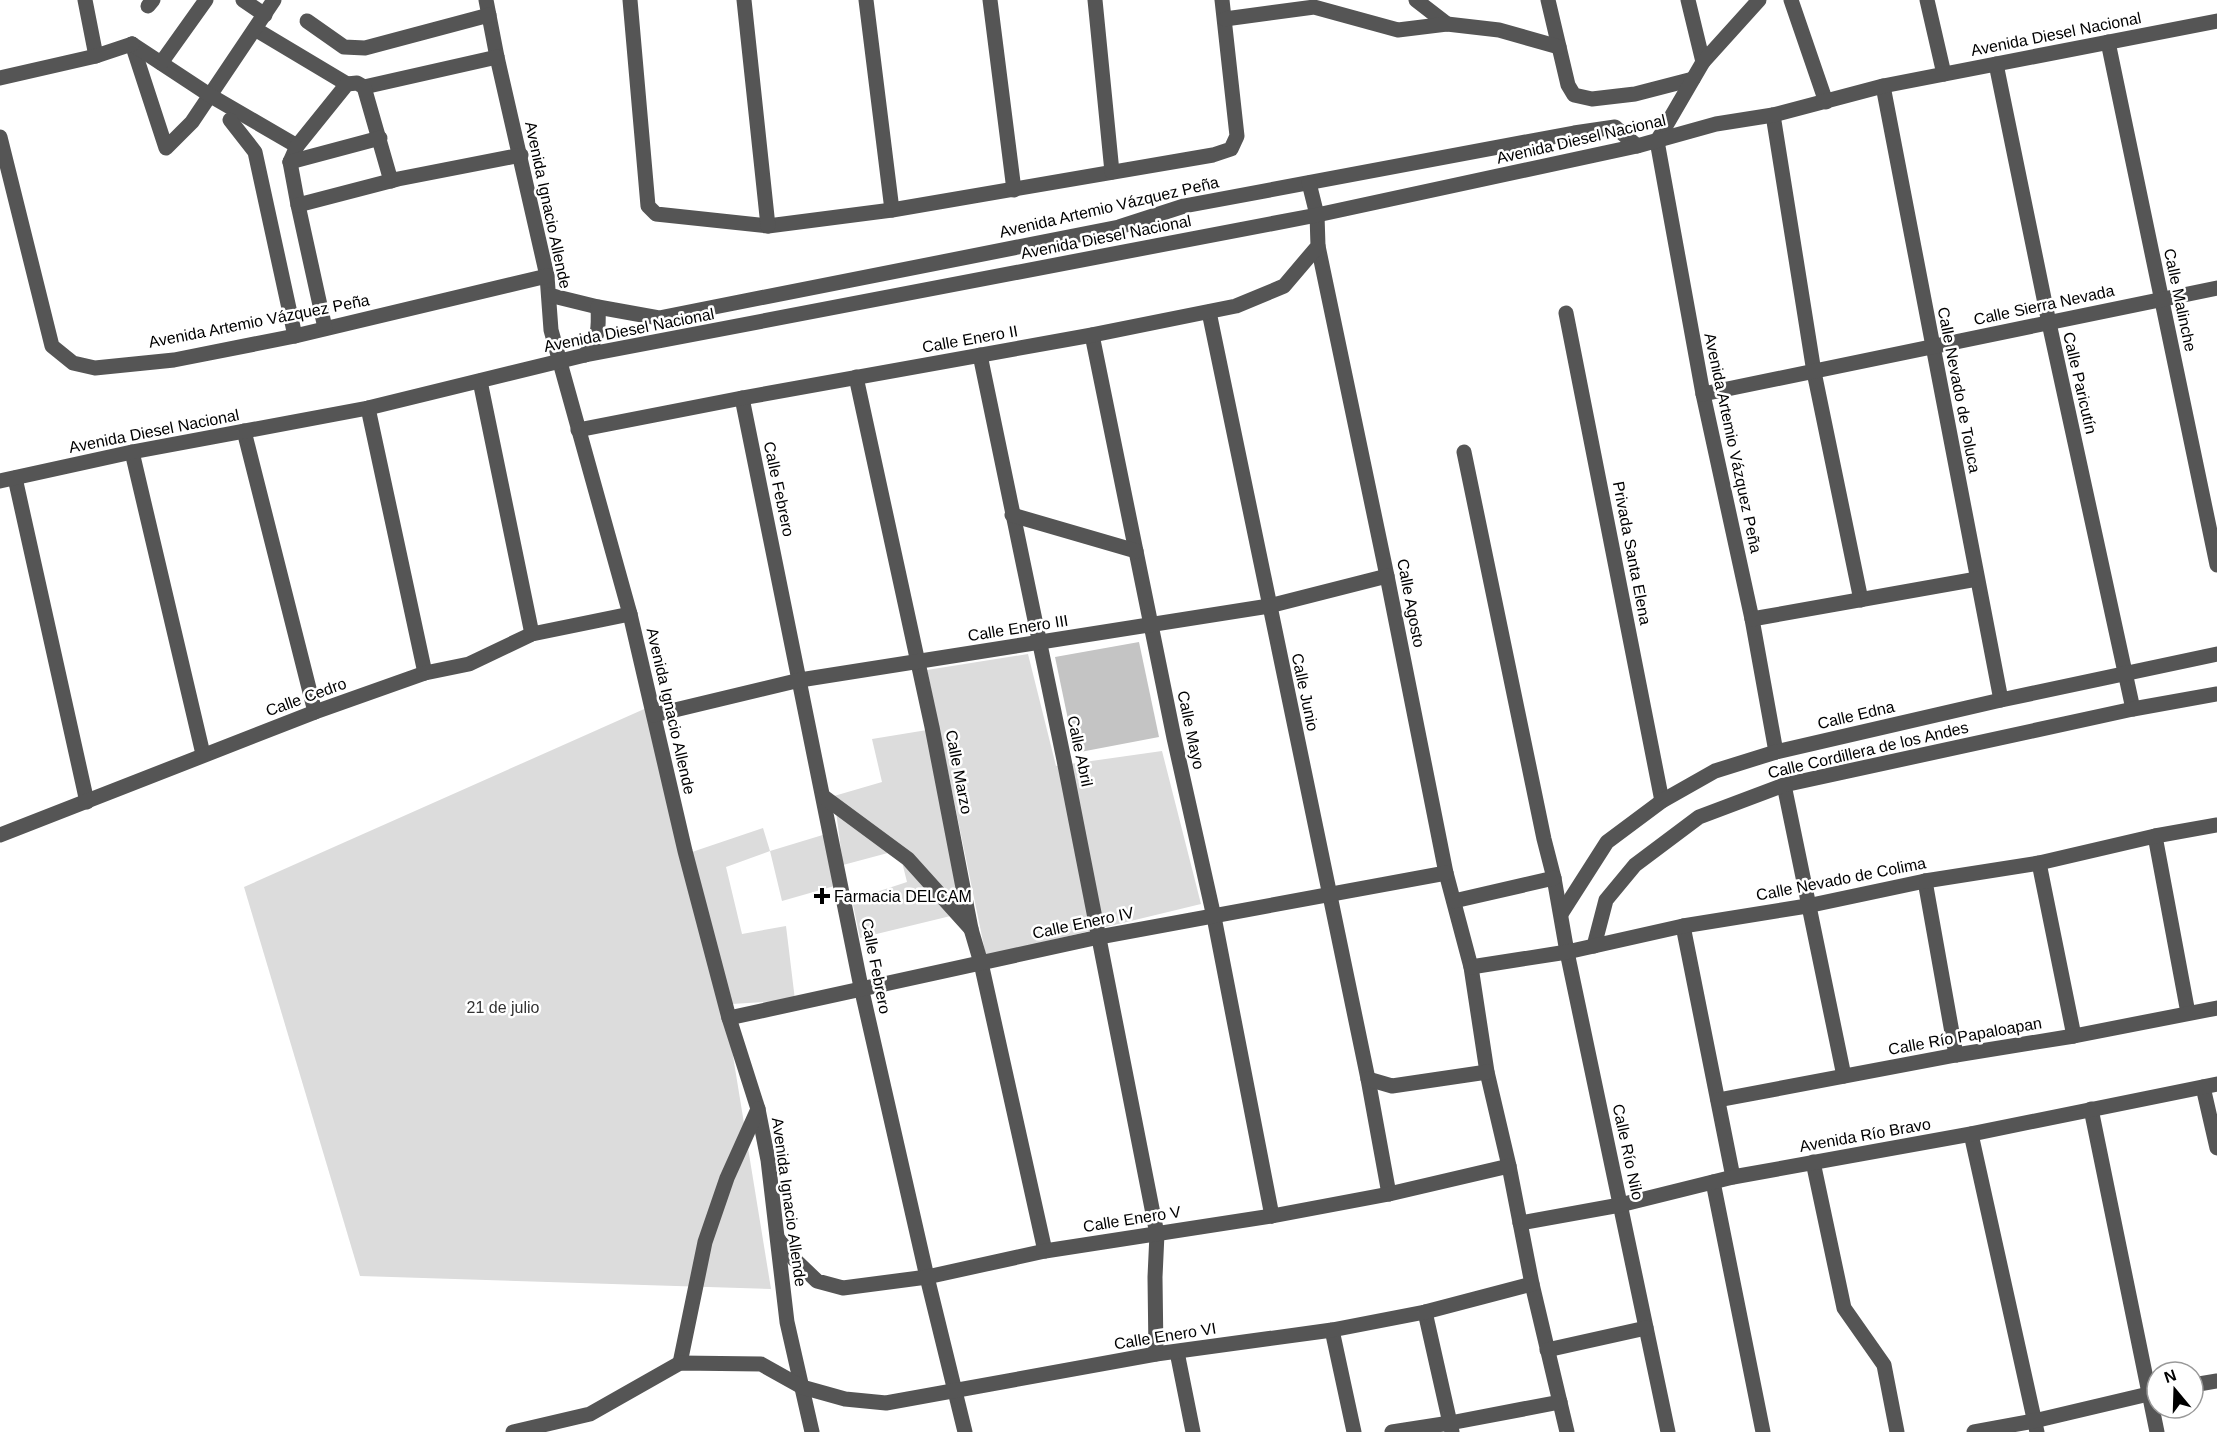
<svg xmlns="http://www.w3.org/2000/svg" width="2217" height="1432" font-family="Helvetica,sans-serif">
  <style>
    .green { fill: #dcdcdc }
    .building { fill: #c4c4c4 }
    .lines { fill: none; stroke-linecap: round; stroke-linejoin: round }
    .minor { stroke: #555; stroke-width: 15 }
    .poi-dot { fill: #000; stroke: #fff; stroke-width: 2 }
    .labels { text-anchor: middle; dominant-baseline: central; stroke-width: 5; stroke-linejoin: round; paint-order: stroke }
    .street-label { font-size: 16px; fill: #000; stroke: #fff }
    .poi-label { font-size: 16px; fill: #000; stroke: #fff; text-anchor: start }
    .park-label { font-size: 16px; fill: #333; stroke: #fff }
  </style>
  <rect width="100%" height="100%" fill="#fff"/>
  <!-- green -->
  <g class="green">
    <path d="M1028 654 1056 766 1162 751 1201 904 986 956 927 670Z"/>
    <path d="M651 706 725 1007 771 1289 360 1276 244 887Z"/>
    <path d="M927 730 963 913 860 938 852 900 907 882 899 850 843 865 834 796 882 782 872 739Z"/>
    <path d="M763 828 770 851 826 834 838 885 782 901 770 851 726 867 742 934 786 926 795 1000 732 1004 692 852Z"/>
  </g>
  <!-- building -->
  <path class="building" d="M1139 642 1159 737 1075 753 1055 657Z"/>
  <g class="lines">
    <!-- minor -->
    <g class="minor">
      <path d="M85 0 96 56"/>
      <path d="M243 0 265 15"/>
      <path d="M486 0 497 57 547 276 551 330 630 614 685 851 729 1018 758 1109 768 1160 787 1322 812 1432"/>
      <path d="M630 0 648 206 656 214 768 226 892 210 1213 155 1231 149 1237 136 1222 0"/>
      <path d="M744 0 768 226"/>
      <path d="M866 0 892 210"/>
      <path d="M990 0 1014 190"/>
      <path d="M1095 0 1112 172"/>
      <path d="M1416 0 1447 24"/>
      <path d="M1548 0 1568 85 1574 95 1592 99 1635 94 1693 79"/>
      <path d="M1688 0 1703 62"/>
      <path d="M1759 0 1703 62 1657 141 1703 394 1752 619 1776 752"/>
      <path d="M1791 0 1826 102"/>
      <path d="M1927 0 1944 74"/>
      <path d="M148 6 153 0"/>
      <path d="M1225 19 1314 7 1398 30 1447 24 1499 30 1559 47"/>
      <path d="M307 21 344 47 365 48 489 15"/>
      <path d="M255 29 347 84"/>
      <path d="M2108 42 2217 565"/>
      <path d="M132 44 166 148 192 122 274 0"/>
      <path d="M132 44 211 96 297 146"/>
      <path d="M161 63 206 0"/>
      <path d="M1996 64 2049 323 2133 709"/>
      <path d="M0 78 96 56 132 44"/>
      <path d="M1883 86 2001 700"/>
      <path d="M364 87 497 57"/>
      <path d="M1773 115 1814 372 1861 600"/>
      <path d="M230 120 255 152 295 336"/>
      <path d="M0 137 52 346 73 363 95 368 174 360 295 336 547 276"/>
      <path d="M290 162 297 146 347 84 357 83 364 87 391 181"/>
      <path d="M290 162 298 205 325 328"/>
      <path d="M290 162 380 138"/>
      <path d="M298 205 398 179 521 155"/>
      <path d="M1318 246 1387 576 1446 873 1471 967 1487 1072 1509 1166 1532 1284 1567 1432"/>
      <path d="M549 295 598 307 659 318 1119 227 1184 206 1574 133 1615 127 1637 146"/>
      <path d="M1209 312 1368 1079 1389 1194"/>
      <path d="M1566 313 1662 801"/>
      <path d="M1092 335 1174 738 1214 917 1272 1216"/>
      <path d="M585 355C599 336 599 330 598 307"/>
      <path d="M980 355 1064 760 1157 1234 1155 1277 1156 1354"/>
      <path d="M856 377 932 727 971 929 981 963 1045 1251"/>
      <path d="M480 381 532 634"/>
      <path d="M1703 394 2217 288"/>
      <path d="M742 398 861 987 927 1277 965 1432"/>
      <path d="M368 408 425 673"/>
      <path d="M578 430 742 398 1092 335 1236 306 1284 286 1318 246 1317 215 1309 183"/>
      <path d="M244 431 315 712"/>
      <path d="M132 452 203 754"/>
      <path d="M1464 452 1544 839 1554 878 1567 952 1668 1432"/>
      <path d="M15 478 87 802"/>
      <path d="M0 481 132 452 368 408 585 355 1317 215 1637 146 1716 124 1773 115 1883 86 2217 21"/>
      <path d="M1012 515 1136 551"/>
      <path d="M1752 619 1977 579"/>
      <path d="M654 715 800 680 1269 606 1387 576"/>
      <path d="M1784 785 1844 1076"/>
      <path d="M824 797 908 859 971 929"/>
      <path d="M0 835 315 712 425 673 469 664 532 634 630 614"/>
      <path d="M2155 836 2188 1013"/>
      <path d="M2039 863 2074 1036"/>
      <path d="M1925 881 1956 1055"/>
      <path d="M1454 901 1554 878"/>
      <path d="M1561 914 1607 842 1662 801 1715 771 1776 752 2001 700 2217 654"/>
      <path d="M1683 926 1733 1177"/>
      <path d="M1594 946 1606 900 1635 865 1699 817 1784 785 2133 709 2217 694"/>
      <path d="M1471 967 1567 952 1683 926 1807 906 1925 881 2039 863 2155 836 2217 825"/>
      <path d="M729 1018 1099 937 1446 873"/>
      <path d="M1368 1079 1392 1086 1487 1072"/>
      <path d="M2203 1087 2217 1148"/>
      <path d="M1718 1100 1956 1055 2074 1036 2217 1008"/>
      <path d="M2091 1109 2157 1432"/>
      <path d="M1971 1134 2037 1432"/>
      <path d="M1813 1162 1844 1308 1884 1365 1897 1432"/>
      <path d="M1713 1182 1763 1432"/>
      <path d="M1520 1223 1620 1205 1733 1177 1971 1134 2217 1084"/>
      <path d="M778 1239 794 1259 817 1281 843 1288 927 1277 1045 1251 1272 1216 1389 1194 1509 1166"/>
      <path d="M1425 1312 1452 1432"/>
      <path d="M1332 1330 1354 1432"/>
      <path d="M1547 1350 1646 1328"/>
      <path d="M1177 1352 1193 1432"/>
      <path d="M680 1363 705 1242 727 1178 758 1109"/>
      <path d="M2193 1385 2217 1381"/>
      <path d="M513 1432 590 1414 680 1363 761 1364 802 1387 845 1399 886 1403 1156 1354 1332 1330 1425 1312 1532 1284"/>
      <path d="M1392 1432 1450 1423 1560 1402"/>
      <path d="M1974 1432 2034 1421 2157 1392"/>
    </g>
  </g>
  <!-- markers -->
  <path class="poi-dot" d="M819 887h6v6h6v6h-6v6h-6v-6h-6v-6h6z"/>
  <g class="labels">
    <!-- street labels -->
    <g class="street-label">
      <text transform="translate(2056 34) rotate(-11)">Avenida Diesel Nacional</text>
      <text transform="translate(1581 139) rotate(-13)">Avenida Diesel Nacional</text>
      <text transform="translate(548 205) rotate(78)">Avenida Ignacio Allende</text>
      <text transform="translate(1109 207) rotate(-13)">Avenida Artemio Vázquez Peña</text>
      <text transform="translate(1106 237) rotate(-11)">Avenida Diesel Nacional</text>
      <text transform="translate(2180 300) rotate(78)">Calle Malinche</text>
      <text transform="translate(2044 305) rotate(-12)">Calle Sierra Nevada</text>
      <text transform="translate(259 321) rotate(-11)">Avenida Artemio Vázquez Peña</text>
      <text transform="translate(629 330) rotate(-11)">Avenida Diesel Nacional</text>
      <text transform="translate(970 339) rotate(-10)">Calle Enero II</text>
      <text transform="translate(2080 383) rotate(77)">Calle Paricutín</text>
      <text transform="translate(1959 390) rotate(79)">Calle Nevado de Toluca</text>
      <text transform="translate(154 431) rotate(-11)">Avenida Diesel Nacional</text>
      <text transform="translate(1733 443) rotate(78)">Avenida Artemio Vázquez Peña</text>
      <text transform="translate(779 489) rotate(78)">Calle Febrero</text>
      <text transform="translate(1632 553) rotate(79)">Privada Santa Elena</text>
      <text transform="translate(1411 603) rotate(79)">Calle Agosto</text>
      <text transform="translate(1018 628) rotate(-9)">Calle Enero III</text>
      <text transform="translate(1305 692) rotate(78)">Calle Junio</text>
      <text transform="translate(306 697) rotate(-20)">Calle Cedro</text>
      <text transform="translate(671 711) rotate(77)">Avenida Ignacio Allende</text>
      <text transform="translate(1856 715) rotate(-13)">Calle Edna</text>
      <text transform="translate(1191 730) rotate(78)">Calle Mayo</text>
      <text transform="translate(1868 750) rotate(-13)">Calle Cordillera de los Andes</text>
      <text transform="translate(1080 751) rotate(78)">Calle Abril</text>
      <text transform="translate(959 772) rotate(79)">Calle Marzo</text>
      <text transform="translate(1841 879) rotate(-11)">Calle Nevado de Colima</text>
      <text transform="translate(1083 923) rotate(-12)">Calle Enero IV</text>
      <text transform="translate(876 966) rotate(79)">Calle Febrero</text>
      <text transform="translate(1965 1036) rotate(-10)">Calle Río Papaloapan</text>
      <text transform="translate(1865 1135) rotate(-10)">Avenida Río Bravo</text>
      <text transform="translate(1628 1152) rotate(78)">Calle Río Nilo</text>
      <text transform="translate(789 1202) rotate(82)">Avenida Ignacio Allende</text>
      <text transform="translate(1132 1219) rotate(-9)">Calle Enero V</text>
      <text transform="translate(1165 1336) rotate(-9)">Calle Enero VI</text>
    </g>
    <!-- poi labels -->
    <g class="poi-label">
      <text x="834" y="896">Farmacia DELCAM</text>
    </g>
    <!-- park labels -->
    <g class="park-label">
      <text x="503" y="1007">21 de julio</text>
    </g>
  </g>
  <!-- north arrow -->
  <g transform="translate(2175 1390) rotate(341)"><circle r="28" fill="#ffffff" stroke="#999999" stroke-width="1.5"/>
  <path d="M0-4.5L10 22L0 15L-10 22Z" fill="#000000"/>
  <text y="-9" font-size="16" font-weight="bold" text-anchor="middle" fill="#000000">N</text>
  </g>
</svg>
